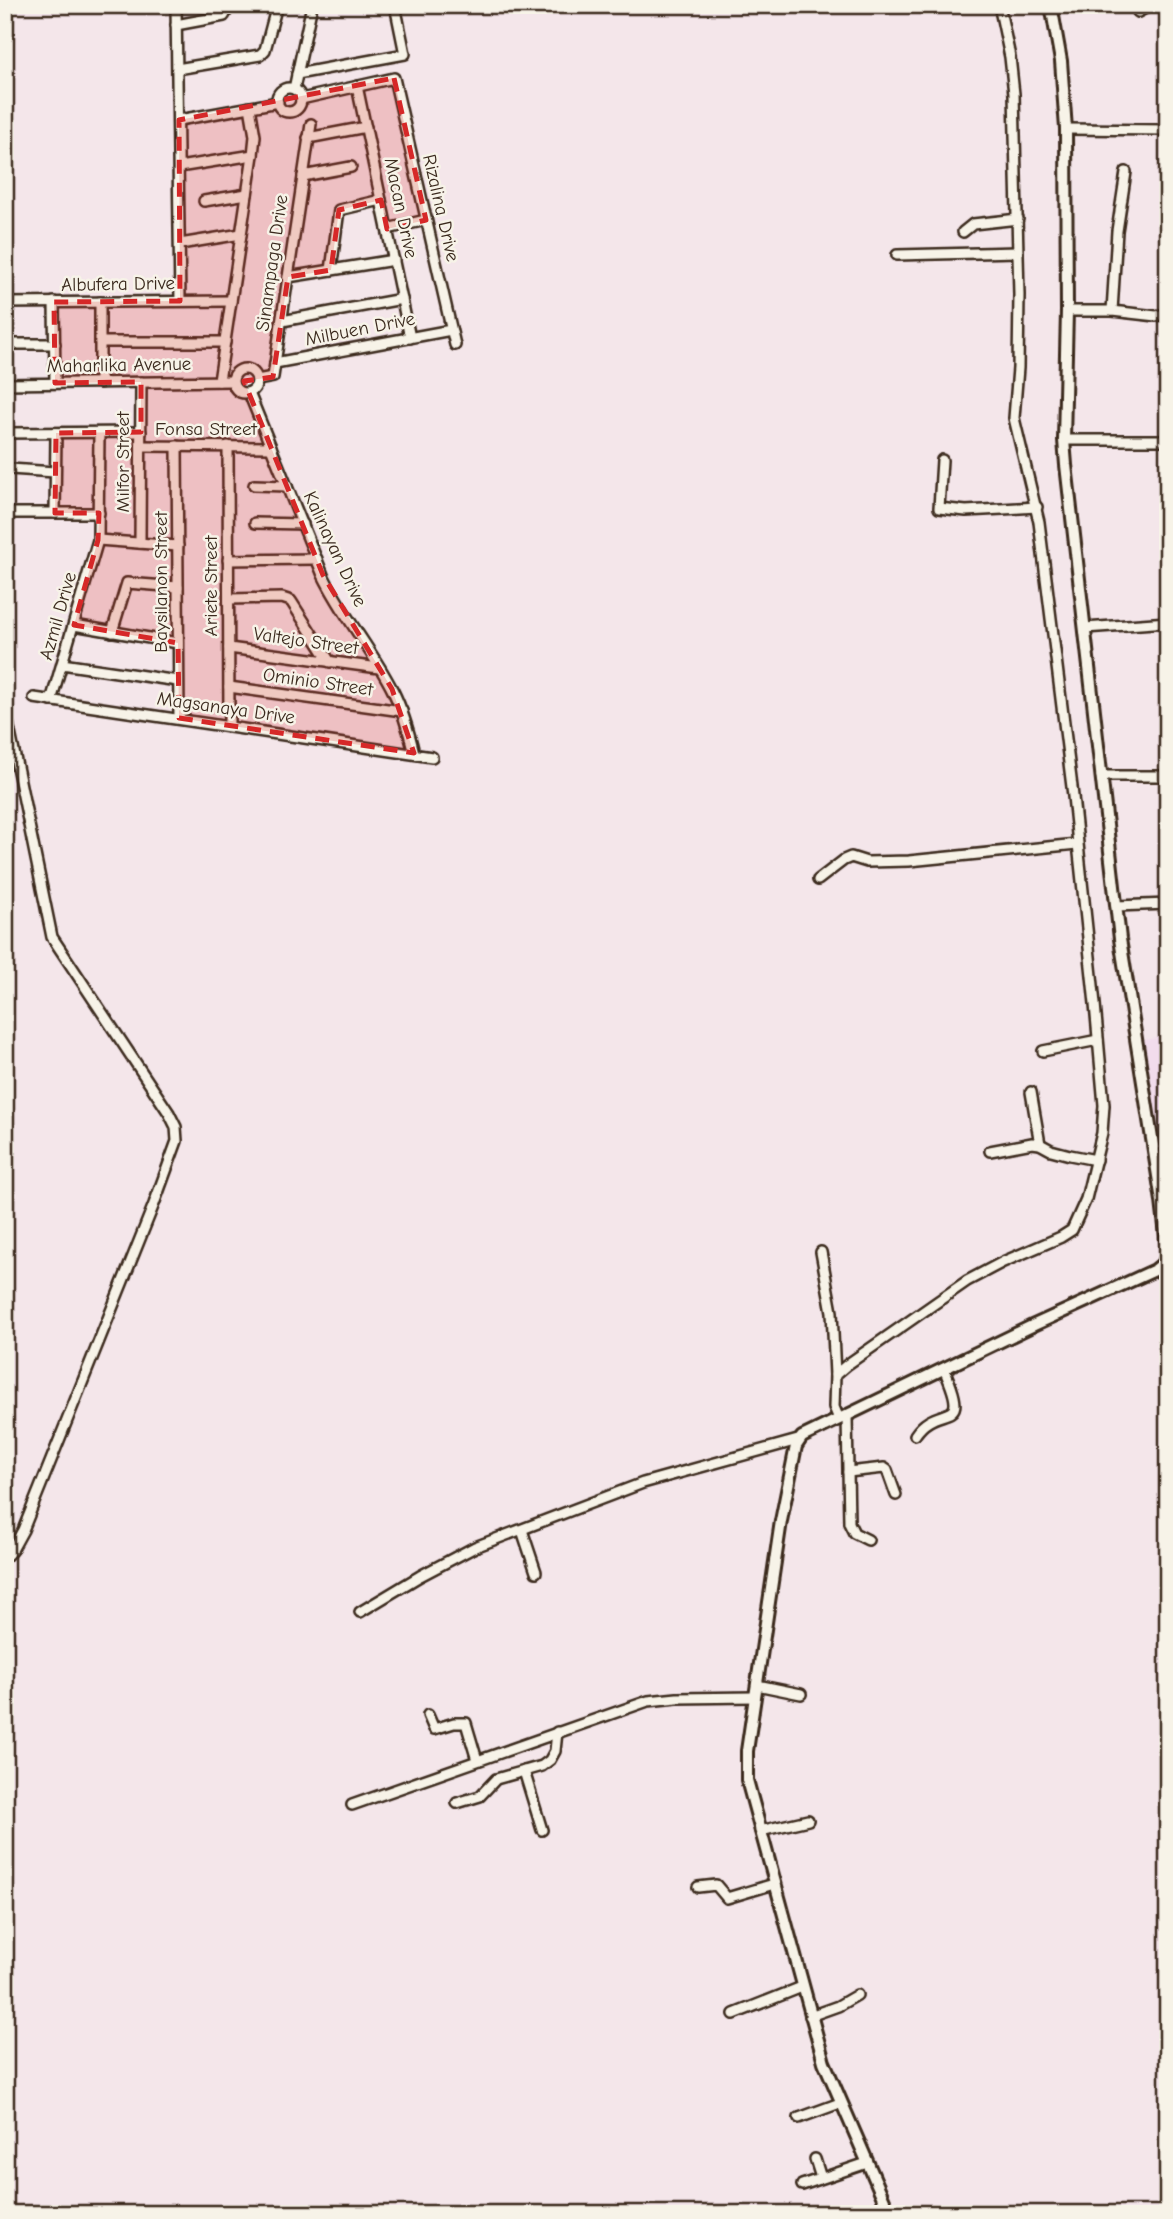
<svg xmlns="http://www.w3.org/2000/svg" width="1173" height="2219" font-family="'Comic Neue',sans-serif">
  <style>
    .built { fill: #f2dcec }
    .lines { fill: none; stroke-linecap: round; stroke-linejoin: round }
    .minor-casing { stroke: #3b2a1e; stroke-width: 14 }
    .tertiary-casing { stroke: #3b2a1e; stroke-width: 16 }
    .minor { stroke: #f7f3e8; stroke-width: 9 }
    .tertiary { stroke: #f7f3e8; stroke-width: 10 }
    .marked { fill: #d62828; fill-opacity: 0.2; stroke: #d62828; stroke-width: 5; stroke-dasharray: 14 9; stroke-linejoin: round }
    .labels { text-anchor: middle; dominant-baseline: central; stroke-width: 5; stroke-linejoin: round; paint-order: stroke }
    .street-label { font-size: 19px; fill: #3b2a1e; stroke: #f7f3e8 }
  </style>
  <rect width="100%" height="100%" fill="#f4e6ea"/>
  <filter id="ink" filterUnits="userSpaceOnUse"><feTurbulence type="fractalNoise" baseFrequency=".0143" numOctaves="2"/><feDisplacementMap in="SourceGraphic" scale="14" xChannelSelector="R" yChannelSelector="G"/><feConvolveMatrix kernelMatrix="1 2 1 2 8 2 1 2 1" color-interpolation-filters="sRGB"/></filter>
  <g filter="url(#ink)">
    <!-- built -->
    <path class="built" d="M1168 1036V1181L1162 1183 1139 1041Z"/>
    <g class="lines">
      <defs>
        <g id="minor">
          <path d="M176 5 180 301"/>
          <path d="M1138 12 1151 5"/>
          <path d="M176 25 224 16 230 5"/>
          <path d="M177 69 260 55 265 50 277 5"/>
          <path d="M297 74 405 54 395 5"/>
          <path d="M357 86 410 338"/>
          <circle cx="289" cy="100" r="12"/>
          <path d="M294 89 312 5"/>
          <path d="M301 99 394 78 455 345"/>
          <path d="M179 120 278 102"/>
          <path d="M1066 129 1168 130"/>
          <path d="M308 138 366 127"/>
          <path d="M179 167 253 155"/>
          <path d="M303 176 351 167"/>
          <path d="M204 201 247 194"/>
          <path d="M387 229 426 220"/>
          <path d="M963 232 973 224 1018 219"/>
          <path d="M180 244 241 234"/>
          <path d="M897 255 1018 252"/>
          <path d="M331 270 339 210 381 200"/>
          <path d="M288 277 394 260"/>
          <path d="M54 302 55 383"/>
          <path d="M100 302V383"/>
          <path d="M5 303 231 301"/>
          <path d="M1067 311H1112L1156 316 1168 313"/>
          <path d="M1112 311 1117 231 1126 172"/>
          <path d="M282 321 402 299"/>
          <path d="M100 342H225"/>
          <path d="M5 344H55"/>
          <path d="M275 363 451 330"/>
          <circle cx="245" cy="381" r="12"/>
          <path d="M257 380 273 377 311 124"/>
          <path d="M219 381 253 155 255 136 250 107"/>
          <path d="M5 384 232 381"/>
          <path d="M249 393 323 575C343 616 373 651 393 691 403 711 409 732 414 753"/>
          <path d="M5 433 141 432"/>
          <path d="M1064 440H1168"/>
          <path d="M141 446 271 447"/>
          <path d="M177 446 179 718"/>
          <path d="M228 446 229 726"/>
          <path d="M942 460 939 508 966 511 1037 507"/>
          <path d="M10 469 55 472"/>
          <path d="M254 485 287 486"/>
          <path d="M5 513H99"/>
          <path d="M55 513 56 433"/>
          <path d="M255 523 303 524"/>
          <path d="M98 540 178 546"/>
          <path d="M140 543 141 382"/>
          <path d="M228 560 317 559"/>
          <path d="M229 599 282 598 291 601 330 662"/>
          <path d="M74 625 178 643"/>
          <path d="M1085 628 1168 622"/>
          <path d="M112 632 127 583 178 587"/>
          <path d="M229 648 379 668"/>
          <path d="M62 664 178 681"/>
          <path d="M229 687 402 711"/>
          <path d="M34 698 432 757"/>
          <path d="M51 701 98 540 99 433"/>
          <path d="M5 708 52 937 169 1113 176 1127 177 1141 154 1204 23 1530 12 1550 5 1557"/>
          <path d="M1101 776H1168"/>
          <path d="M818 880 844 860 851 857 867 862 909 861 1077 844"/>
          <path d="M1116 906 1168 904"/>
          <path d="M1043 1051 1098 1040"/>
          <path d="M1031 1092 1040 1144"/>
          <path d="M990 1151 1032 1143 1040 1144 1051 1150 1070 1155 1096 1160"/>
          <path d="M821 1252 832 1312 835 1375"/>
          <path d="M847 1416 849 1523 854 1533 868 1540"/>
          <path d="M839 1419 834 1407 835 1375 848 1364 967 1281 1003 1262 1061 1237 1072 1230 1086 1199 1102 1133 1104 1105 1095 1004 1072 787 1039 522 1014 418 1018 368 1019 295 1014 94 1010 57 999 5"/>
          <path d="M915 1435C938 1400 973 1434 944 1369"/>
          <path d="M848 1472 884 1468 887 1470 896 1495"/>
          <path d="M522 1530 536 1572"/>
          <path d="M360 1612 420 1576 475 1547 643 1483 798 1440"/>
          <path d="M757 1685 801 1694"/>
          <path d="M428 1715 434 1729 454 1723H466L477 1760"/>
          <path d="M524 1771 542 1830"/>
          <path d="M457 1803 480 1796 496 1779 542 1766 550 1760 555 1751 557 1732"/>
          <path d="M352 1805 648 1701 677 1698 755 1697"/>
          <path d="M760 1831 808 1820"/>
          <path d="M698 1887 716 1885 727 1898 774 1884"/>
          <path d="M734 2014 802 1987"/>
          <path d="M810 2016 838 2006 857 1995"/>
          <path d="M799 2118 840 2103"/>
          <path d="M815 2159 821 2178"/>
          <path d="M802 2185 867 2163"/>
        </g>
        <path id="tertiary" d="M890 2214 824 2062 747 1780V1751L781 1521 796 1446 802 1437 1034 1325 1155 1270 1166 1261 1168 1253 1162 1201 1120 939 1066 465 1064 440 1067 311 1066 129 1061 61 1051 5"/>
      </defs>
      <!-- minor casing -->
      <use href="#minor" class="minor-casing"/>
      <!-- tertiary casing -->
      <use href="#tertiary" class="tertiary-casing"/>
      <!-- minor -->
      <use href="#minor" class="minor"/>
      <!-- tertiary -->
      <use href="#tertiary" class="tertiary"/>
    </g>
  </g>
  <!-- marked area -->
  <path class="marked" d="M394 78 426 220 387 229 381 200 339 210 331 270 288 277 273 377 244 381 323 575 392 689 414 753 179 718 178 643 74 625 98 540 99 513H55L56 433 141 432V382L55 383 54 302 180 301 179 120Z"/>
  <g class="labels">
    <!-- street labels -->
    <g class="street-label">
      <text transform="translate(401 208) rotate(78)">Macan Drive</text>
      <text transform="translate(441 208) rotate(77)">Rizalina Drive</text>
      <text transform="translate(272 263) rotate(-82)">Sinampaga Drive</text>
      <text transform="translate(118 284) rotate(-1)">Albufera Drive</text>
      <text transform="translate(360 329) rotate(-11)">Milbuen Drive</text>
      <text transform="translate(119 365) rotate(-1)">Maharlika Avenue</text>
      <text x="206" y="429">Fonsa Street</text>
      <text transform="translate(123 462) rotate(-90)">Milfor Street</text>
      <text transform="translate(335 549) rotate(65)">Kalinayan Drive</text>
      <text transform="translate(161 582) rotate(-90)">Baysilanon Street</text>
      <text transform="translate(211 586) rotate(-90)">Ariete Street</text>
      <text transform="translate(58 616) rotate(-74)">Azmil Drive</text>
      <text transform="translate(306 641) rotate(8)">Valtejo Street</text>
      <text transform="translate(318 682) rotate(8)">Ominio Street</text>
      <text transform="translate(226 708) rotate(8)">Magsanaya Drive</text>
    </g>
  </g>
  <!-- margin -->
  <rect width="1173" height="2219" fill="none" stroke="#f7f3e8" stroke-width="28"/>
  <rect x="14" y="14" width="1145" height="2191" fill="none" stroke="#3b2a1e" stroke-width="2.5" filter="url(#ink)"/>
</svg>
